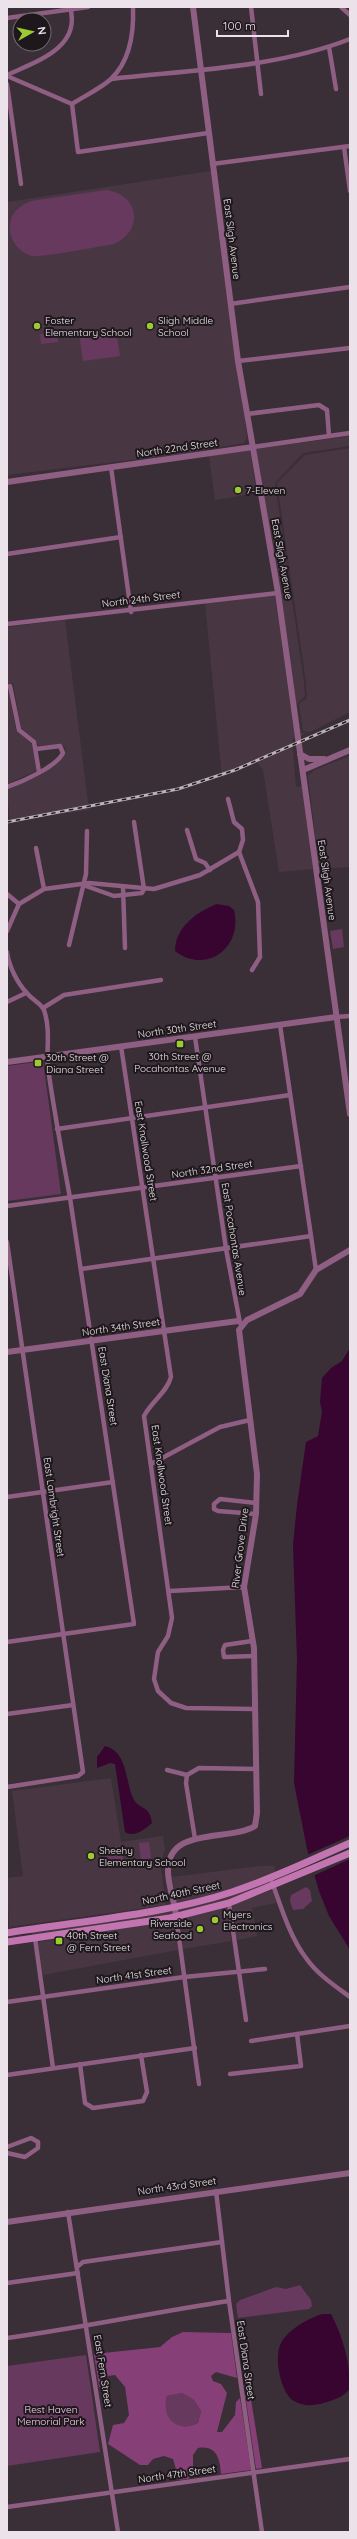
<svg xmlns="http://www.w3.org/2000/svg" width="357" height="2539" font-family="Quicksand,sans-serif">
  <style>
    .built { fill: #483743 }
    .green { fill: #68395e }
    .forest { fill: #863f77; fill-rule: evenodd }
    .water { fill: #380430 }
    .pier { fill: #3a2e37 }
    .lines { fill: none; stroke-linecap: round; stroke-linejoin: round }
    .minor { stroke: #8f5e83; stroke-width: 4.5 }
    .tertiary { stroke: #8f5e83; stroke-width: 6 }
    .secondary { stroke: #c275b0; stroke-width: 7 }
    .rail-casing { stroke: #bbb2b9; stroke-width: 3 }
    .rail { stroke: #1e181c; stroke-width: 1.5; stroke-dasharray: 4.5; stroke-linecap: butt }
    .poi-dot { fill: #9cca32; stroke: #1e181c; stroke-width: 1.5 }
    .labels { text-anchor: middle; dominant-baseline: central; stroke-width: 4; stroke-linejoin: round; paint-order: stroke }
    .street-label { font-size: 10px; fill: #ebe3e9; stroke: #1e181c }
    .poi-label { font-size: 10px; fill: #ebe3e9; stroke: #1e181c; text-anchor: start }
    .park-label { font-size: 10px; fill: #f8cfed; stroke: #1e181c }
  </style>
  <rect width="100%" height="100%" fill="#3a2e37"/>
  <!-- built -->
  <g class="built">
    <path d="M211 171 247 437 244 443 181 454 7 475V202Z"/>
    <path d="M350 436V446L303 453 275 483 304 682 305 696 297 704 301 732 305 734 301 736 256 449Z"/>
    <path d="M350 448V712L310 732 303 731 299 704 307 698 306 682 277 483 305 455Z"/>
    <path d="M250 450 257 493 215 500 209 456Z"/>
    <path d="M275 595 295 738 292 740 296 787 302 786 313 869 279 872 263 770 257 762 222 777 205 603Z"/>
    <path d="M65 620 89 810 10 821 7 790 42 774 58 763 66 753 65 747 60 744 38 746 36 741 21 728 13 683 7 684 16 730 32 744 36 771 7 784V627Z"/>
    <path d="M350 756V867L319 869 308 776 314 770Z"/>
    <path d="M111 1778 121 1842 163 1836 165 1850 160 1863 166 1905 9 1927 7 1878 23 1876 12 1791Z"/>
    <path d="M261 1866H274L275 1873 228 1891 177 1903 172 1877Z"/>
    <path d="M268 1881 270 1885 229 1901 179 1913 178 1908Z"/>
    <path d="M272 1890 277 1903 252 1908 257 1936 237 1940 232 1905Z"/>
    <path d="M227 1906 231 1941 183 1949 179 1918Z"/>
    <path d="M173 1909V1915L32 1938V1932Z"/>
    <path d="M174 1919 178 1950 43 1975 38 1942Z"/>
  </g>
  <!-- green -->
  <g class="green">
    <path d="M106 190C140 195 144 230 114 244 102 246 39 258 32 256 20 253 9 240 10 227 10 213 19 206 31 201Z"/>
    <path d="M116 329 120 356 83 361 79 333Z"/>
    <path d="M57 332 58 342 41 344 40 334Z"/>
    <path d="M342 929 344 947 333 949 330 931Z"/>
    <path d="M43 1061 61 1194 7 1201V1066Z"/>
    <path d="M149 1842 151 1858 141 1860 139 1843Z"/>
    <path d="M121 1846 124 1863 106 1866 104 1849Z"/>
    <path d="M306 1887 310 1890 312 1901 303 1909 293 1910 290 1901 291 1895Z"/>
    <path d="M300 2285 311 2300 312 2306 309 2309 238 2318 236 2304 240 2300 276 2287 286 2289Z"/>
    <path d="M86 2355 100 2452 7 2466V2366Z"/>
    <path d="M182 2393 194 2400 201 2411 198 2423C177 2434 161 2418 167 2396Z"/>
  </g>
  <!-- forest -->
  <g class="forest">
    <path d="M183 2332 231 2333 237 2378 216 2372 211 2376 213 2381 221 2384 227 2393 217 2432H222L235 2415 236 2402 240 2398 251 2470 221 2474C220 2458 216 2445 198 2448L193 2455V2474L188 2479 179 2480 173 2459 164 2456 153 2459 148 2465H140L108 2444 113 2425 124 2423 129 2415 125 2387 115 2375 102 2377V2386L99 2387 94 2354 160 2347 172 2337ZM182 2393 194 2400 201 2411 198 2423C177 2434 161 2417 167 2396Z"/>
    <path d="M250 2393 262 2468 256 2469 245 2394Z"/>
  </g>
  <!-- water -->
  <g class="water">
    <path d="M217 904 229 906 234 910C243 948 206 975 175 951 175 927 197 912 217 904Z"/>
    <path d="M350 1348V1950L329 1916 319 1891 307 1849 294 1783 297 1660 293 1545 297 1505 306 1442 318 1436 322 1412 320 1402 322 1378 331 1368 342 1361Z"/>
    <path d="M105 1746C128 1752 125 1781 133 1798 138 1810 150 1804 152 1823 145 1829 134 1838 125 1832L115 1764 110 1763 97 1768V1757Z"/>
    <path d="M322 2314H331C343 2337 350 2362 350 2388 345 2396 338 2398 330 2401 318 2405 306 2408 294 2401 280 2393 273 2355 282 2341 292 2327 306 2320 322 2314Z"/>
  </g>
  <!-- pier -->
  <path class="pier" d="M350 1836V1859L313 1876 307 1855Z"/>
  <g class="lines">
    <!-- minor -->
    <g class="minor">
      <path d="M251 7 261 94"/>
      <path d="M341 7 350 15"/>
      <path d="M7 18 88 7"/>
      <path d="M329 47 336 89"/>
      <path d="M7 75C35 62 82 48 70 7"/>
      <path d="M7 76 72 104 78 152 208 133"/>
      <path d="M111 79C190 70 276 68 350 39"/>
      <path d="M7 84 21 184"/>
      <path d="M72 104C84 96 100 89 111 79 131 60 134 32 133 7"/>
      <path d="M344 147 350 191"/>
      <path d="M212 164 350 146"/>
      <path d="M230 304 350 287"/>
      <path d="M238 361 350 348"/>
      <path d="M247 414 319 405 327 410 329 436"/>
      <path d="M253 447 350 433"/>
      <path d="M111 467 131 612"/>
      <path d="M7 554 121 537"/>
      <path d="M7 624 278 593"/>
      <path d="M10 686 19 730 34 742 39 772"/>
      <path d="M7 787C22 782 56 767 63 753L60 746 36 749"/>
      <path d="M228 799 234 822 242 829 243 840 239 852"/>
      <path d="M134 822 144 889"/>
      <path d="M187 830 196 859 205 863 210 870"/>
      <path d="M36 848 44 889"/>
      <path d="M239 852 258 902 260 957 252 970"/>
      <path d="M83 885 114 896 142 893 144 889"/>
      <path d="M123 887 125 948"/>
      <path d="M7 894 19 904"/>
      <path d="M7 931 19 904 44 889 89 883 154 889 200 875 239 852"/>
      <path d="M69 945 86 874 87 831"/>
      <path d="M7 952C9 966 17 983 27 993 31 999 41 1003 44 1010 51 1031 46 1049 48 1068 54 1111 62 1154 70 1198L134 1624 7 1642"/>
      <path d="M7 1002 26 993"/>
      <path d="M43 1008 64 995 161 980"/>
      <path d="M336 1017 350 1016"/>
      <path d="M280 1025 316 1270"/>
      <path d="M195 1037 226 1249 240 1323"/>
      <path d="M121 1046 171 1377C167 1392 152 1401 144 1416L172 1618 168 1636 158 1652 154 1679 158 1691 171 1703 186 1708 255 1709"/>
      <path d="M57 1129 290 1095"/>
      <path d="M7 1206 301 1166"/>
      <path d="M7 1242 83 1772 78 1776 7 1787"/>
      <path d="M81 1269 311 1236"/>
      <path d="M151 1464 220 1427 250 1420"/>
      <path d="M7 1497 113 1482"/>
      <path d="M256 1514 218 1511 214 1509V1504L220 1499 256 1503"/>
      <path d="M170 1591 244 1587"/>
      <path d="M252 1641 225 1645 223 1650 224 1657 254 1656"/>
      <path d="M7 1714 73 1705"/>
      <path d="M167 1770 187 1775"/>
      <path d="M195 1839 186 1783 187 1775 199 1768 255 1769"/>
      <path d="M272 1882C281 1907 290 1937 306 1958 317 1974 335 1986 350 1997"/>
      <path d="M229 1903 246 2020"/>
      <path d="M176 1916 199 2084"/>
      <path d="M35 1938 53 2068"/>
      <path d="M7 2002 184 1977 265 1969"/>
      <path d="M251 2041 350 2026"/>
      <path d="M80 2064 85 2103 93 2108 143 2101 147 2092 141 2055"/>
      <path d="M230 2074 301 2066 297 2034"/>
      <path d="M7 2075 195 2048"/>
      <path d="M7 2147 31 2138 38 2142V2148L25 2157 7 2153"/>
      <path d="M216 2191 229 2301 262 2532"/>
      <path d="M68 2212 118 2532"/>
      <path d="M77 2267 83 2262 222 2242"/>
      <path d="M7 2283 78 2273"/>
      <path d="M7 2338C81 2328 155 2312 229 2301"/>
      <path d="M7 2507 350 2459"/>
    </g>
    <!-- tertiary -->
    <g class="tertiary">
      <path d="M193 7 238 361 278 593 350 1114"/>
      <path d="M7 482 253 447"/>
      <path d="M300 754 309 759H324"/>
      <path d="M303 770 350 750"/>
      <path d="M7 1062 336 1017"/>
      <path d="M7 1352 238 1321"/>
      <path d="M176 1916C175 1902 168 1886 168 1871 168 1826 228 1842 255 1826L257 1813 254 1648 244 1587 256 1514 257 1474 239 1330 247 1320 300 1294 316 1270 350 1250"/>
      <path d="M7 2222 350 2173"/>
    </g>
    <!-- secondary -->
    <g class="secondary">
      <path d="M7 1933C80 1921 162 1915 232 1892 272 1879 311 1860 350 1843"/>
      <path d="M7 1942 170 1918 229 1903 350 1853"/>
    </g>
    <defs>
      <path id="rail" d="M7 822 178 789 235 770 350 720"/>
    </defs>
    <!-- rail casing -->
    <use href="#rail" class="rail-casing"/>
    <!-- rail -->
    <use href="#rail" class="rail"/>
  </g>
  <!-- markers -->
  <g class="poi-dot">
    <circle cx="37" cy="326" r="4"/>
    <circle cx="150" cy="326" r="4"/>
    <circle cx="238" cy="490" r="4"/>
    <rect x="176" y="1040" width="8" height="8" rx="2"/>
    <rect x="34" y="1059" width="8" height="8" rx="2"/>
    <circle cx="91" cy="1856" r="4"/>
    <circle cx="215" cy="1920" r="4"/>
    <circle cx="200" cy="1929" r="4"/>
    <rect x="55" y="1937" width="8" height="8" rx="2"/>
  </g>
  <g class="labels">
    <!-- street labels -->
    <g class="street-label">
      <text transform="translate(232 239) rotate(83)">East Sligh Avenue</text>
      <text transform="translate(177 448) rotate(-8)">North 22nd Street</text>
      <text transform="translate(282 559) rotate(80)">East Sligh Avenue</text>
      <text transform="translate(141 599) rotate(-7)">North 24th Street</text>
      <text transform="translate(327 880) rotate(82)">East Sligh Avenue</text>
      <text transform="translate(177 1029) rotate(-8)">North 30th Street</text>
      <text transform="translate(146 1151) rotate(81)">East Knollwood Street</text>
      <text transform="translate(212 1169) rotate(-8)">North 32nd Street</text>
      <text transform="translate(234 1239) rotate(81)">East Pocahontas Avenue</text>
      <text transform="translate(121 1327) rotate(-8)">North 34th Street</text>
      <text transform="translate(108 1386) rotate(81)">East Diana Street</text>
      <text transform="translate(162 1475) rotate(82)">East Knollwood Street</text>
      <text transform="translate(54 1507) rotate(82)">East Lambright Street</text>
      <text transform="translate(240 1548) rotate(-83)">River Grove Drive</text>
      <text transform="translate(181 1893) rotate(-12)">North 40th Street</text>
      <text transform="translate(134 1975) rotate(-8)">North 41st Street</text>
      <text transform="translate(177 2186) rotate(-8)">North 43rd Street</text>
      <text transform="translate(246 2360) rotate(82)">East Diana Street</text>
      <text transform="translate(103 2371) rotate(81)">East Fern Street</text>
      <text transform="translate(177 2474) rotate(-8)">North 47th Street</text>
    </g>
    <!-- poi labels -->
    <g class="poi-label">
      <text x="45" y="320">Foster<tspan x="45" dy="12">Elementary School</tspan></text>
      <text x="158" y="320">Sligh Middle<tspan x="158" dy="12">School</tspan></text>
      <text x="246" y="490">7-Eleven</text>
      <text x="180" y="1056" text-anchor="middle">30th Street @<tspan x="180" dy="12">Pocahontas Avenue</tspan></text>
      <text x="46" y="1057">30th Street @<tspan x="46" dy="12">Diana Street</tspan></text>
      <text x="99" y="1850">Sheehy<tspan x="99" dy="12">Elementary School</tspan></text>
      <text x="223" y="1914">Myers<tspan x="223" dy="12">Electronics</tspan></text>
      <text x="192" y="1923" text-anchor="end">Riverside<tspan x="192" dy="12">Seafood</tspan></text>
      <text x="67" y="1935">40th Street<tspan x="67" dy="12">@ Fern Street</tspan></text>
    </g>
    <!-- park labels -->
    <g class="park-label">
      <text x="51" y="2409">Rest Haven<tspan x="51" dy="12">Memorial Park</tspan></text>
    </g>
  </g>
  <!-- border -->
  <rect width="357" height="2539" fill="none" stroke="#ebe3e9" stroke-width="16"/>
  <!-- north arrow -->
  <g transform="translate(32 32) rotate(82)"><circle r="19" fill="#1e181c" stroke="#70696e"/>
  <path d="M0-3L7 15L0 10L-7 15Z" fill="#9cca32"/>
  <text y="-6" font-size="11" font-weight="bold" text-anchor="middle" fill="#ebe3e9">N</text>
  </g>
  <!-- scale -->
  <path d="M217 30v6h71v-6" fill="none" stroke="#ebe3e9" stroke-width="2"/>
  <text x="223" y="30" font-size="12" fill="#ebe3e9" stroke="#1e181c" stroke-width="3" paint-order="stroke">100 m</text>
</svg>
